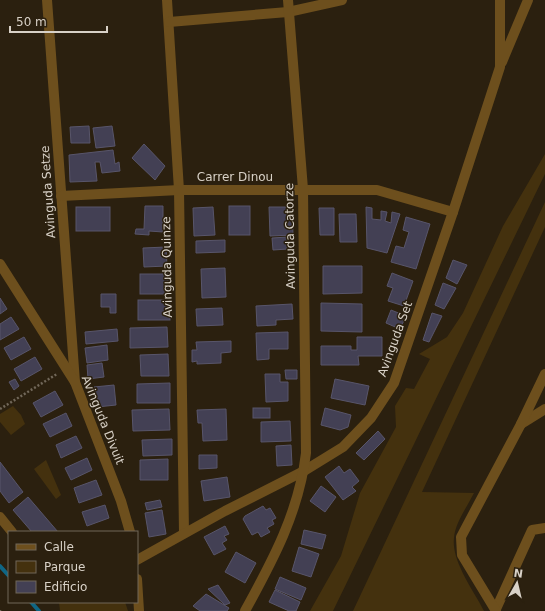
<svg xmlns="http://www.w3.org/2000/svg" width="545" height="611" font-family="'DejaVu Sans',sans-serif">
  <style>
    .green { fill: #44310e }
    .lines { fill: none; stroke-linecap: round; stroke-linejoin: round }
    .stream { stroke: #0f6685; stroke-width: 4 }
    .building { fill: #434054; stroke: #58556a }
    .path { stroke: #716759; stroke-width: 2.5; stroke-dasharray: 2 2; stroke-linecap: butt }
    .street { stroke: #6d4f1d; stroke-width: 10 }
    .labels { text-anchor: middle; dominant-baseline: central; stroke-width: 3; stroke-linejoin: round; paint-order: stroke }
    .street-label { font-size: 12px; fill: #d8d1c7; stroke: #2b200f }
  </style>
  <rect width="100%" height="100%" fill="#2b200f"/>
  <!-- green -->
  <g class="green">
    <path d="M545 154V174L333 611H310L341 556 360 493 396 427 395 406 406 388 414 389 430 359 419 354 447 337 463 313 503 226Z"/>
    <path d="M545 202V227L422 492 474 493C467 507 455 523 454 538 451 561 474 591 484 611H353Z"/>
    <path d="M13 406 21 415 25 424 11 435 0 422V414Z"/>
    <path d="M46 460 61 495 56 499 34 469Z"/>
    <path d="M59 602H125L128 611H60Z"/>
  </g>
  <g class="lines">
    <!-- stream -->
    <g class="stream">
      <path d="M0 566 9 576"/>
      <path d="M31 602 39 611"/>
    </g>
  </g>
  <!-- building -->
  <g class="building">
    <path d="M89 126 90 143H71L70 127Z"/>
    <path d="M112 126 115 146 96 148 93 128Z"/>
    <path d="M144 144 165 166 155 180 132 158Z"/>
    <path d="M113 150 115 164 119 162 120 171 102 173 100 162H95L97 181 70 182 69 155Z"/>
    <path d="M145 206H163V232L149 231V235L135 234 136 229H144Z"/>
    <rect x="229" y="206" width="21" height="29"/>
    <rect x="76" y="207" width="34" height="24"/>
    <path d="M213 207 215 235 194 236 193 208Z"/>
    <path d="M269 207H292L293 235 270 236Z"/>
    <path d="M366 207 372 208V219L381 220V211L387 212 385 221 391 223 392 212 400 214 387 253 367 248Z"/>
    <path d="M319 208H334V235H320Z"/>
    <path d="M339 214H356L357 242H340Z"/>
    <path d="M406 217 430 224 416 269 391 262 396 246 404 248 409 232 403 230Z"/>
    <path d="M288 237V249L273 250 272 238Z"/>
    <path d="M225 240V252L196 253V241Z"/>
    <path d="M166 247 167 266 144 267 143 248Z"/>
    <path d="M453 260 467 265 457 284 446 278Z"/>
    <path d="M323 266H362V293L323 294Z"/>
    <path d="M225 268 226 297 202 298 201 269Z"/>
    <path d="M392 273 413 281 404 306 388 301 393 288 387 286Z"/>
    <rect x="140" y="274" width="28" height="20"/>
    <path d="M443 283 456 288 444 309 435 305Z"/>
    <path d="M101 294H116V313H110V307H101Z"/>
    <path d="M0 298 7 309 0 314Z"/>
    <rect x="138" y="300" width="32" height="20"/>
    <path d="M321 303 362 304V332L321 331Z"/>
    <path d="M292 304 293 319 276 320V325L257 326 256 306Z"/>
    <path d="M222 308 223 325 197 326 196 309Z"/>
    <path d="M391 310 406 316 400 329 386 323Z"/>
    <path d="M432 313 442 316 429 342 423 340Z"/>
    <path d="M11 317 19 329 0 340V324Z"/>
    <path d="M167 327 168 347 130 348V328Z"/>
    <path d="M117 329 118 341 86 344 85 332Z"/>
    <path d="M288 332V349H269V359L257 360 256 333Z"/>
    <path d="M24 337 31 349 11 360 4 348Z"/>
    <path d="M357 337H382V356H358L359 365H321V346H351V350H357Z"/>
    <path d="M231 341V352L221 353V363L197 364V361L192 362V350H197L196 342Z"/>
    <path d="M107 345 108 360 87 363 85 348Z"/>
    <path d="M168 354 169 376H141L140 355Z"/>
    <path d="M35 357 42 369 21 381 14 369Z"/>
    <path d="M102 363 104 377 88 379 87 365Z"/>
    <path d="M285 370H297V379H286Z"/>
    <path d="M265 374H280V382H288V401L266 402Z"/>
    <path d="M15 379 19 386 14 390 9 382Z"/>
    <path d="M335 379 369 386 365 405 331 398Z"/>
    <path d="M170 383V403H137V384Z"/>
    <path d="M114 385 116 405 97 407 94 387Z"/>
    <path d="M55 391 63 405 41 417 33 403Z"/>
    <rect x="253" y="408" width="17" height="10"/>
    <path d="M325 408 351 415 348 427 340 430 321 425Z"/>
    <path d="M169 409 170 430 133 431 132 410Z"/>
    <path d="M226 409 227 440 203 441 202 423H198L197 410Z"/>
    <path d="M66 413 72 426 50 437 43 424Z"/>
    <path d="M290 421 291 441 261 442V422Z"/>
    <path d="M378 431 385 439 364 460 356 453Z"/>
    <path d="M76 436 82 448 61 458 56 445Z"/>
    <path d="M172 439V455L143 456 142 440Z"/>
    <path d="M291 445 292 465 277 466 276 446Z"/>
    <path d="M199 455H217V468L199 469Z"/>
    <path d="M87 458 92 470 71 480 65 468Z"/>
    <path d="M168 459V480H140V460Z"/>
    <path d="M0 462 23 492 9 503 0 491Z"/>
    <path d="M339 466 344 473 350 469 359 481 352 487 356 491 343 500 325 477Z"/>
    <path d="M227 477 230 497 204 501 201 481Z"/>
    <path d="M96 480 102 495 79 503 74 488Z"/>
    <path d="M321 486 336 497 325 512 310 501Z"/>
    <path d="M28 497 58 532H32L13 510Z"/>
    <path d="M160 500 162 507 147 510 145 503Z"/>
    <path d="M105 505 109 518 87 526 82 512Z"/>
    <path d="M263 506 266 510 270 508 276 518 272 520 274 524 267 528 270 532 261 537 258 532 252 535 243 519 245 516Z"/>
    <path d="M162 510 166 534 149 537 145 513Z"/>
    <path d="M225 526 229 534 224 536 227 540 222 543 226 549 214 555 204 537Z"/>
    <path d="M304 530 326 535 322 549 301 544Z"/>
    <path d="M299 547 319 554 311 577 292 571Z"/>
    <path d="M236 552 256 563 245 583 225 572Z"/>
    <path d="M280 577 306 588 301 600 275 589Z"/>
    <path d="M218 585 230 603 225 605 208 589Z"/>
    <path d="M275 590 300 602 296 611H289L269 602Z"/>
    <path d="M206 594 229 608 227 611H200L193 606Z"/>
  </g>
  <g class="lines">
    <!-- path -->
    <g class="path">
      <path d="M0 409 57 374"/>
      <path d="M0 610V611"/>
    </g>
    <!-- street -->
    <g class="street">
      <path d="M47 0 75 382"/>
      <path d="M167 0 179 190 184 533"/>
      <path d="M169 22 288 12 342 0"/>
      <path d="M502 62 528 0"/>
      <path d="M61 196 179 190H377L453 212"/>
      <path d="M0 264 75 382 121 501 130 532"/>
      <path d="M521 424 545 409"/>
      <path d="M0 517 12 532"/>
      <path d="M137 560 225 511 304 471 343 447 371 418 394 383 453 212 500 67V0"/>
      <path d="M137 579 139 611"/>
      <path d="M496 609 532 530 545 528"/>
      <path d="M245 611C273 560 299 512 306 453L303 189 288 0"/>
      <path d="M496 611 462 555 461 537 521 424 545 374"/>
    </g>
  </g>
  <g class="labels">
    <!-- street labels -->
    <g class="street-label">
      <text x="235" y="177">Carrer Dinou</text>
      <text transform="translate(48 192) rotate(-94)">Avinguda Setze</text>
      <text transform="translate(290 236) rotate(-91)">Avinguda Catorze</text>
      <text transform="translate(167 267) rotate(-91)">Avinguda Quinze</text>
      <text transform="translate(395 339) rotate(-70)">Avinguda Set</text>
      <text transform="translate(103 420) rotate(68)">Avinguda Divuit</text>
    </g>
  </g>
  <!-- legend -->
  <rect x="8" y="531" width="130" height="72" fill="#2b200f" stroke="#706759"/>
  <rect x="16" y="544" width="20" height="6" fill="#6d4f1d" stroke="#706759"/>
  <text x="44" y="551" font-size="12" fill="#d8d1c7">Calle</text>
  <rect x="16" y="561" width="20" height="12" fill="#44310e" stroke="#706759"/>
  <text x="44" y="571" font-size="12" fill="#d8d1c7">Parque</text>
  <rect x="16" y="581" width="20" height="12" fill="#434054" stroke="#706759"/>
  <text x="44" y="591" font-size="12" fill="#d8d1c7">Edificio</text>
  <!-- north arrow -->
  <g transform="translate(517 583) rotate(8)" stroke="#2b200f" stroke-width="3" paint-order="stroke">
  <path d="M0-3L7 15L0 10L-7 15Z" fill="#d8d1c7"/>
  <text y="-6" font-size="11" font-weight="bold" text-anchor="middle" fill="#d8d1c7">N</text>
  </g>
  <!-- scale -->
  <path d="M10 26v6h97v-6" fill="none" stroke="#d8d1c7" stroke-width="2"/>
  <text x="16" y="26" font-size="12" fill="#d8d1c7" stroke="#2b200f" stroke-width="3" paint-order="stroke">50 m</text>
</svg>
